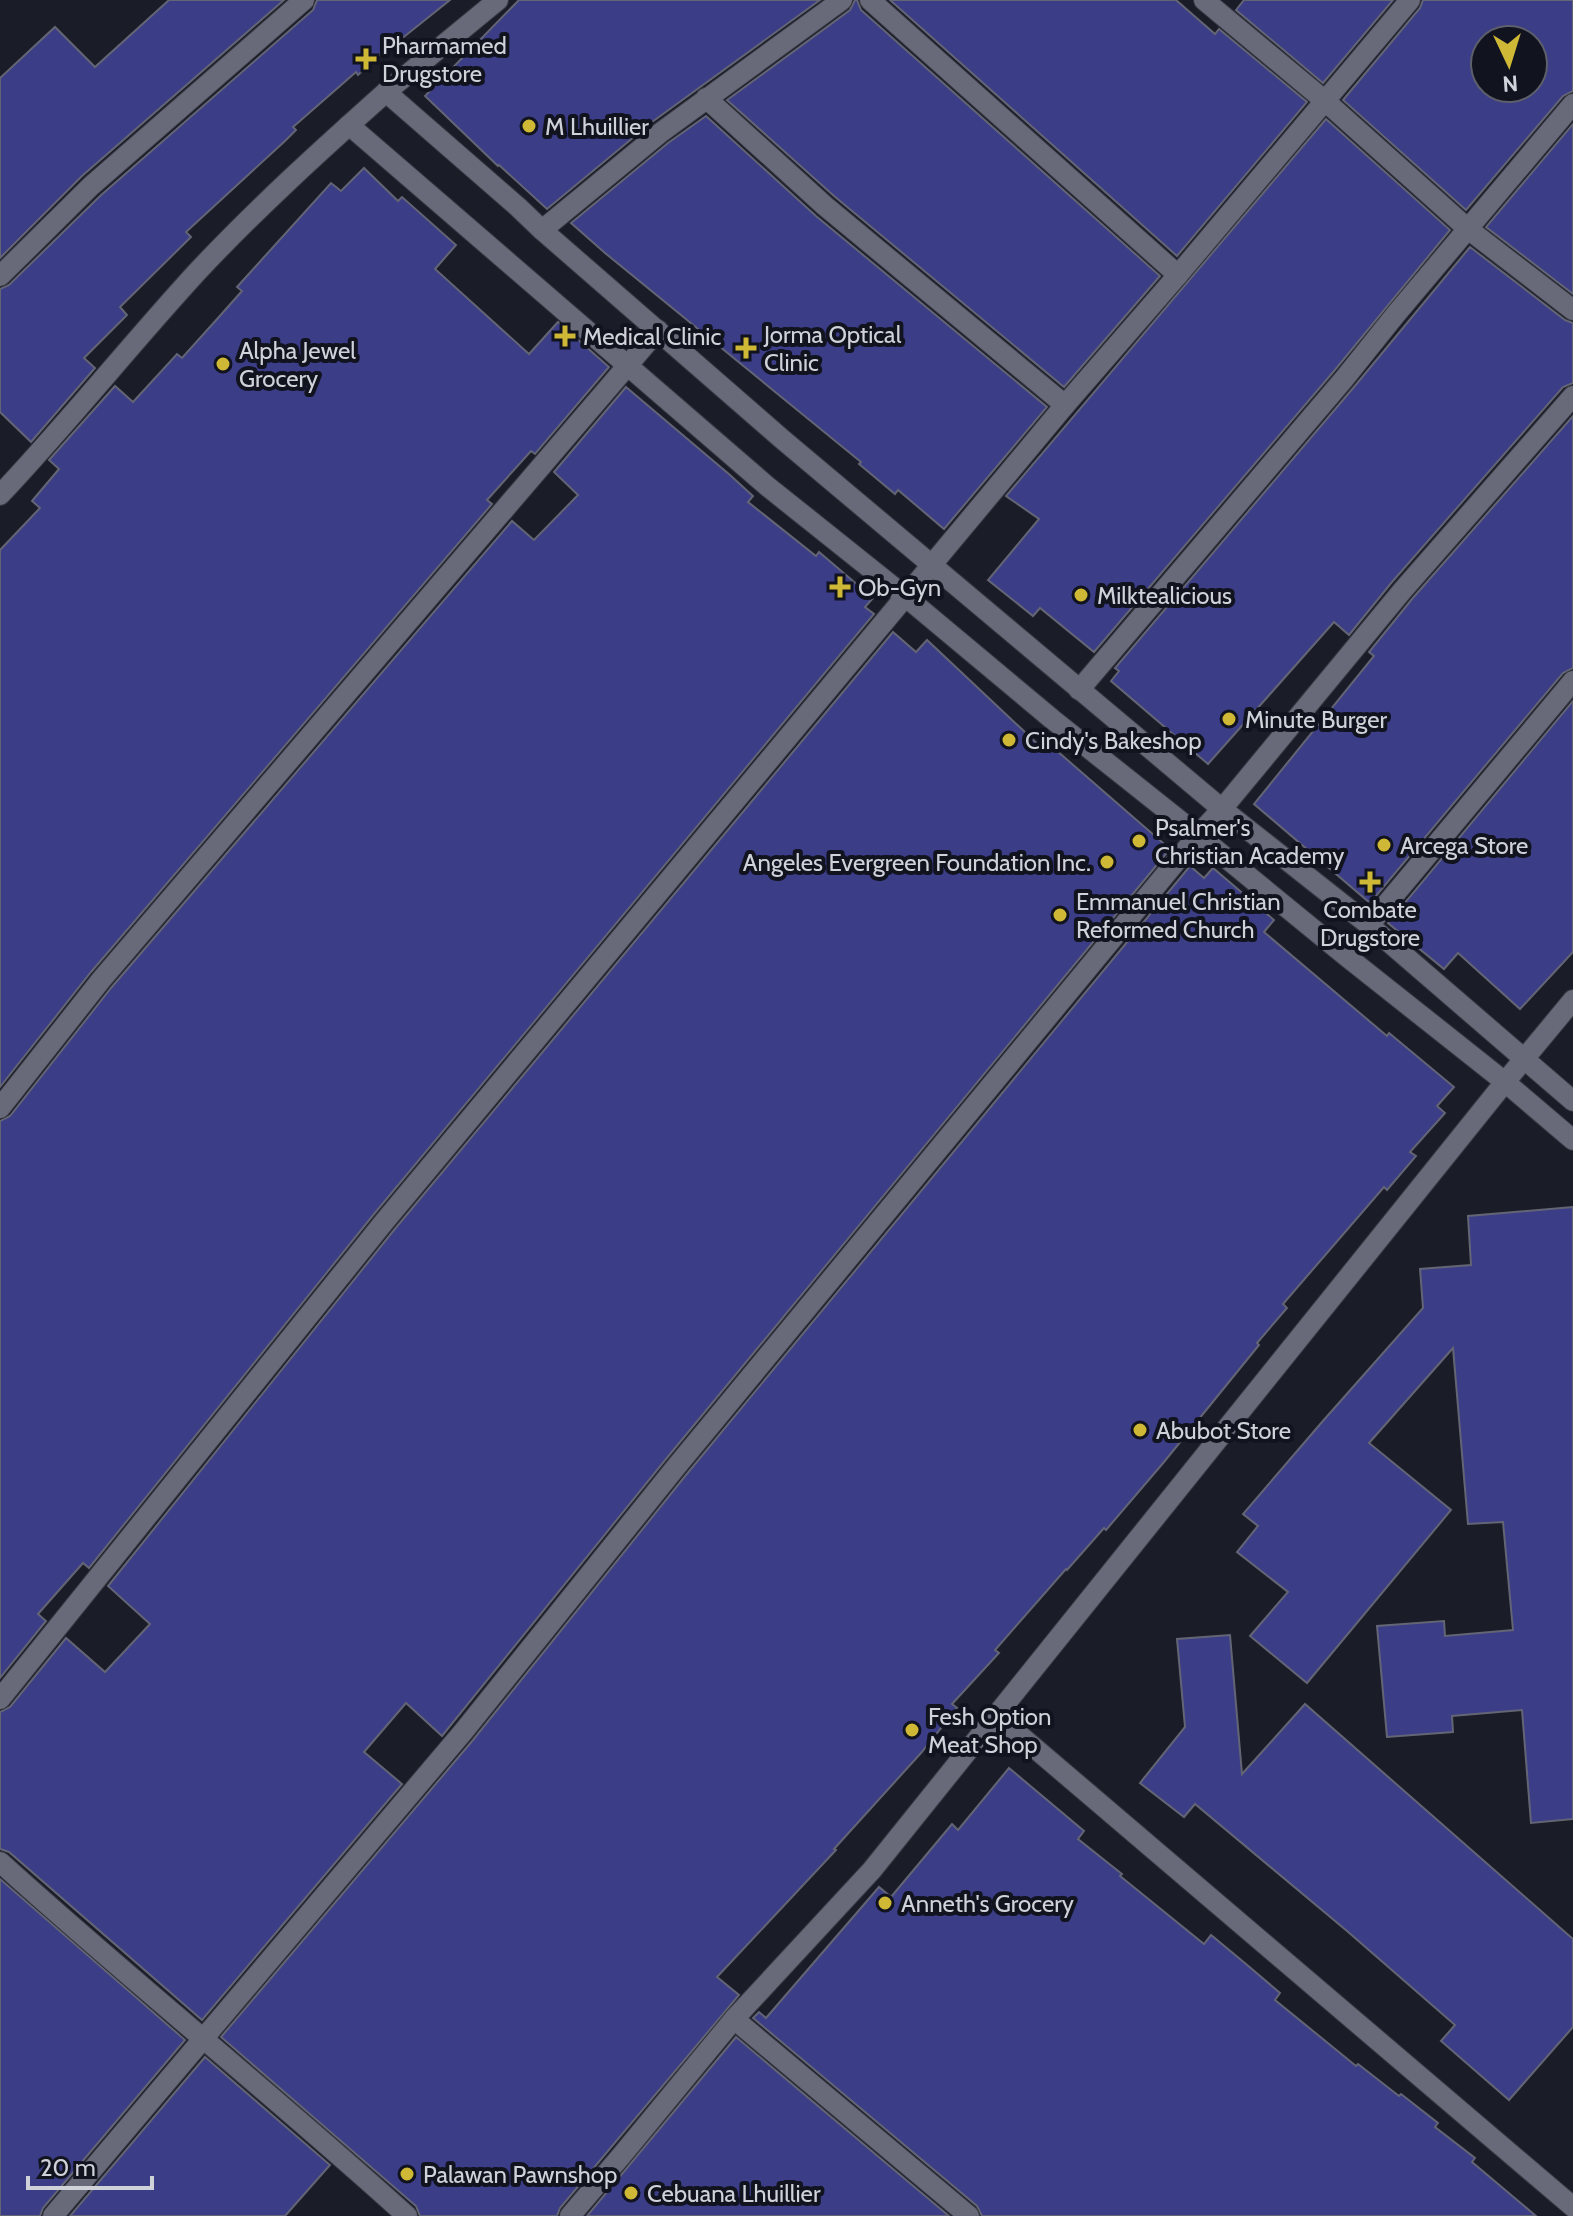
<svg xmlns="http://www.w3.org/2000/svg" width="1573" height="2216" font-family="Cabin,sans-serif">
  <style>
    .building { fill: #3b3d87; stroke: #636574; stroke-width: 2; fill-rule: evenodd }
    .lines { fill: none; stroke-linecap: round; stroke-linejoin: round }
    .minor-casing { stroke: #363841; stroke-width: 22 }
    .tertiary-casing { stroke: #363841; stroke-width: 22 }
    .minor { stroke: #686a7a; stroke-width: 20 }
    .tertiary { stroke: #686a7a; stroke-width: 20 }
    .poi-dot { fill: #d0b837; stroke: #11131f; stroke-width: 3 }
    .labels { text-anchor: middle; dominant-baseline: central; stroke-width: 8; stroke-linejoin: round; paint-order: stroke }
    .poi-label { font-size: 24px; fill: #d0d2da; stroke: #11131f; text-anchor: start }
  </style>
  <rect width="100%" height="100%" fill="#1a1c28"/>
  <!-- building -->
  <g class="building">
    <path d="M169 0H284L82 176 0 258V78L55 27 95 67Z"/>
    <path d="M317 0H450L395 44 393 42 358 75 356 72 293 127 296 130 285 141 186 232 191 237 120 307 127 315 84 358 95 368 31 442 0 412V289L9 285 100 196 313 10Z"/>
    <path d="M519 0H820L652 122 547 209 499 165 498 166 425 96Z"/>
    <path d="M855 0H857L861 10 1160 276 1064 387 834 196 727 100 850 10Z"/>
    <path d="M890 0H1176L1215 34 1219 29 1307 102 1177 256Z"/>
    <path d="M1244 0H1393L1323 83 1236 10Z"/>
    <path d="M1423 0H1573V91L1563 96 1466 210 1343 100 1420 8ZM1485 40H1533V88H1485Z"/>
    <path d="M706 116 816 216 1047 407 944 529 898 490 895 494 859 464 861 462 605 253 571 223 668 143Z"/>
    <path d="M1326 119 1450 230 1334 371 1094 652 1040 608 1033 616 988 580 1039 519 1006 496Z"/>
    <path d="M1573 124V294L1486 227Z"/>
    <path d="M364 168 398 201 402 197 456 245 435 269 529 354 558 322 609 367 535 454 531 451 487 500 492 504 91 972 0 1087V550L40 508 32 501 59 469 49 460 115 386 133 402 177 354 182 358 218 318 242 291 237 287 331 183 341 191Z"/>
    <path d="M1470 247 1565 320 1573 323V383L1563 387 1392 582 1349 635 1334 622 1208 764 1111 681 1119 671 1115 668 1354 387Z"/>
    <path d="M626 387 730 475 753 496 748 502 816 556 819 552 873 598 865 607 874 614 374 1214 89 1568 83 1563 38 1614 46 1621 0 1678V1121L10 1116 111 988 512 521 534 540 578 495 554 472Z"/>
    <path d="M1573 416V668L1563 673 1370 903 1254 804 1374 656 1369 652 1412 599Z"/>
    <path d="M893 632 916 652 927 640 1044 750 1049 744 1170 849 666 1459 442 1736 406 1703 364 1752 402 1784 202 2020 9 1852 0 1849V1712L10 1707 66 1638 105 1672 150 1624 108 1586 394 1230Z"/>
    <path d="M1573 701V952L1520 1009 1458 953 1444 969 1388 923Z"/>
    <path d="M1190 866 1204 878 1213 868 1274 920 1264 932 1387 1036 1389 1033 1454 1087 1437 1106 1445 1113 1410 1152 1416 1156 1387 1190 1384 1187 1283 1304 1287 1308 1257 1343 1259 1345 1164 1462 1106 1530 1104 1528 1067 1570 1066 1569 995 1650 999 1653 952 1704 957 1708 921 1753 834 1849 836 1850 717 1977 739 1995 560 2208 557 2216H420L416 2206 221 2037 473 1740 686 1475Z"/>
    <path d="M1573 1207V1819L1531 1823 1522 1710 1452 1716 1453 1732 1387 1737 1377 1626 1444 1621 1445 1636 1513 1630 1503 1522 1468 1524 1453 1348 1369 1443 1451 1510 1307 1683 1250 1636 1288 1592 1237 1552 1258 1526 1243 1514 1322 1422 1423 1308 1420 1269 1471 1265 1468 1216Z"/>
    <path d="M1230 1635 1242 1774 1305 1704 1573 1939V2027L1509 2100 1441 2041 1455 2025 1347 1931 1195 1804 1184 1817 1140 1783 1185 1727 1177 1639Z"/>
    <path d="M1009 1768 1084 1831 1078 1839 1122 1874 1120 1876 1204 1944 1211 1935 1246 1964 1280 1993 1275 2000 1356 2066 1358 2064 1399 2096 1401 2094 1438 2123 1435 2127 1475 2158 1472 2162 1536 2216H982L977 2206 753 2018 759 2012 766 2018 879 1887 891 1897 952 1824 958 1830Z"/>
    <path d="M0 1879 185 2040 43 2208 40 2216H0Z"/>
    <path d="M736 2037 949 2216H587Z"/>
    <path d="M205 2057 330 2165 285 2216H70Z"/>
  </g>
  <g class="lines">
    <defs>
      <g id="minor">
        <path d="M870 0 1178 275"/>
        <path d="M1204 0 1324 100 1468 229 1573 310"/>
        <path d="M386 92 498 0"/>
        <path d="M706 98 825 206 1065 405"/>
        <path d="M542 230 660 133 842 0"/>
        <path d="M0 276 91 186 304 0"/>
        <path d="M1079 690 1344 379 1396 314 1573 104"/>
        <path d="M1369 925 1573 681"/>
        <path d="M0 1108 101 980 658 330"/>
        <path d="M0 1699 384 1222 1065 405 1178 275 1410 0"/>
        <path d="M996 1715 1573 2207"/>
        <path d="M0 1862C133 1983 274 2095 407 2216"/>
        <path d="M734 2019 969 2216"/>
        <path d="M53 2216 463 1732 676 1467 1198 835 1222 809 1402 591 1573 396"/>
        <path d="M570 2216 622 2155 734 2019 872 1870 1505 1082 1573 1000"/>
      </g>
      <g id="tertiary">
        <path d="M349 125 767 486 906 597 1052 719 1198 835 1346 956 1505 1082 1573 1140"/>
        <path d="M0 495C68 423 130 345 197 272 256 209 321 150 386 92L518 207 542 230 782 439 1222 809 1369 925 1573 1101"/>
      </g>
    </defs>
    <!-- minor casing -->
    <use href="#minor" class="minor-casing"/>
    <!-- tertiary casing -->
    <use href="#tertiary" class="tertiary-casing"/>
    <!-- minor -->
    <use href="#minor" class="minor"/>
    <!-- tertiary -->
    <use href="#tertiary" class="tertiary"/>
  </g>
  <!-- markers -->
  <g class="poi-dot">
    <path d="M362 47h8v8h8v8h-8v8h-8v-8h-8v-8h8z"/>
    <circle cx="529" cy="126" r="8"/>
    <path d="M561 324h8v8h8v8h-8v8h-8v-8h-8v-8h8z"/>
    <path d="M742 336h8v8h8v8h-8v8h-8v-8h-8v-8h8z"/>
    <circle cx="223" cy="364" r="8"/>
    <path d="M836 575h8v8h8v8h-8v8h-8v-8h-8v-8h8z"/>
    <circle cx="1081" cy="595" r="8"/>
    <circle cx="1229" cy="719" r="8"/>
    <circle cx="1009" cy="740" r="8"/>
    <circle cx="1139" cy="841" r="8"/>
    <circle cx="1384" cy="845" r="8"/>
    <circle cx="1107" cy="862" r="8"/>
    <path d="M1366 870h8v8h8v8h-8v8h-8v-8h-8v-8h8z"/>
    <circle cx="1060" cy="915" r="8"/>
    <circle cx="1140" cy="1430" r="8"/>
    <circle cx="912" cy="1730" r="8"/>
    <circle cx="885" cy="1903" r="8"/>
    <circle cx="407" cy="2174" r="8"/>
    <circle cx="631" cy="2193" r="8"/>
  </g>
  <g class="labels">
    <!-- poi labels -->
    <g class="poi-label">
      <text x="382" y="45">Pharmamed<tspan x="382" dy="28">Drugstore</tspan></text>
      <text x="545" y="126">M Lhuillier</text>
      <text x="764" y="334">Jorma Optical<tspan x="764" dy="28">Clinic</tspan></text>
      <text x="583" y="336">Medical Clinic</text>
      <text x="239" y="350">Alpha Jewel<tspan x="239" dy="28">Grocery</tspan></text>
      <text x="858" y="587">Ob-Gyn</text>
      <text x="1097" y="595">Milktealicious</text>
      <text x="1245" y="719">Minute Burger</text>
      <text x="1025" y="740">Cindy's Bakeshop</text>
      <text x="1155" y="827">Psalmer's<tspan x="1155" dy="28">Christian Academy</tspan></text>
      <text x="1400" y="845">Arcega Store</text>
      <text x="1091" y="862" text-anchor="end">Angeles Evergreen Foundation Inc.</text>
      <text x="1076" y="901">Emmanuel Christian<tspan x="1076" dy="28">Reformed Church</tspan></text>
      <text x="1370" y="909" text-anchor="middle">Combate<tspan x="1370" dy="28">Drugstore</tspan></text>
      <text x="1156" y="1430">Abubot Store</text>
      <text x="928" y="1716">Fesh Option<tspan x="928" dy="28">Meat Shop</tspan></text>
      <text x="901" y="1903">Anneth's Grocery</text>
      <text x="423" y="2174">Palawan Pawnshop</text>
      <text x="647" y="2193">Cebuana Lhuillier</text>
    </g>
  </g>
  <!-- north arrow -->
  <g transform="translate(1509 64) rotate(176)"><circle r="38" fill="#11131f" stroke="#5d5f6a" stroke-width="2"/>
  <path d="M0-6L14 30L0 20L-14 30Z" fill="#d0b837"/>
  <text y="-12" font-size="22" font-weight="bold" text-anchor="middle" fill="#d0d2da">N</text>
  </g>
  <!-- scale -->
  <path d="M28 2176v12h124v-12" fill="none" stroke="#d0d2da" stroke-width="4"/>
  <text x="40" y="2176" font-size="24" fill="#d0d2da" stroke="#11131f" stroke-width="6" paint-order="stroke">20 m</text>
</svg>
